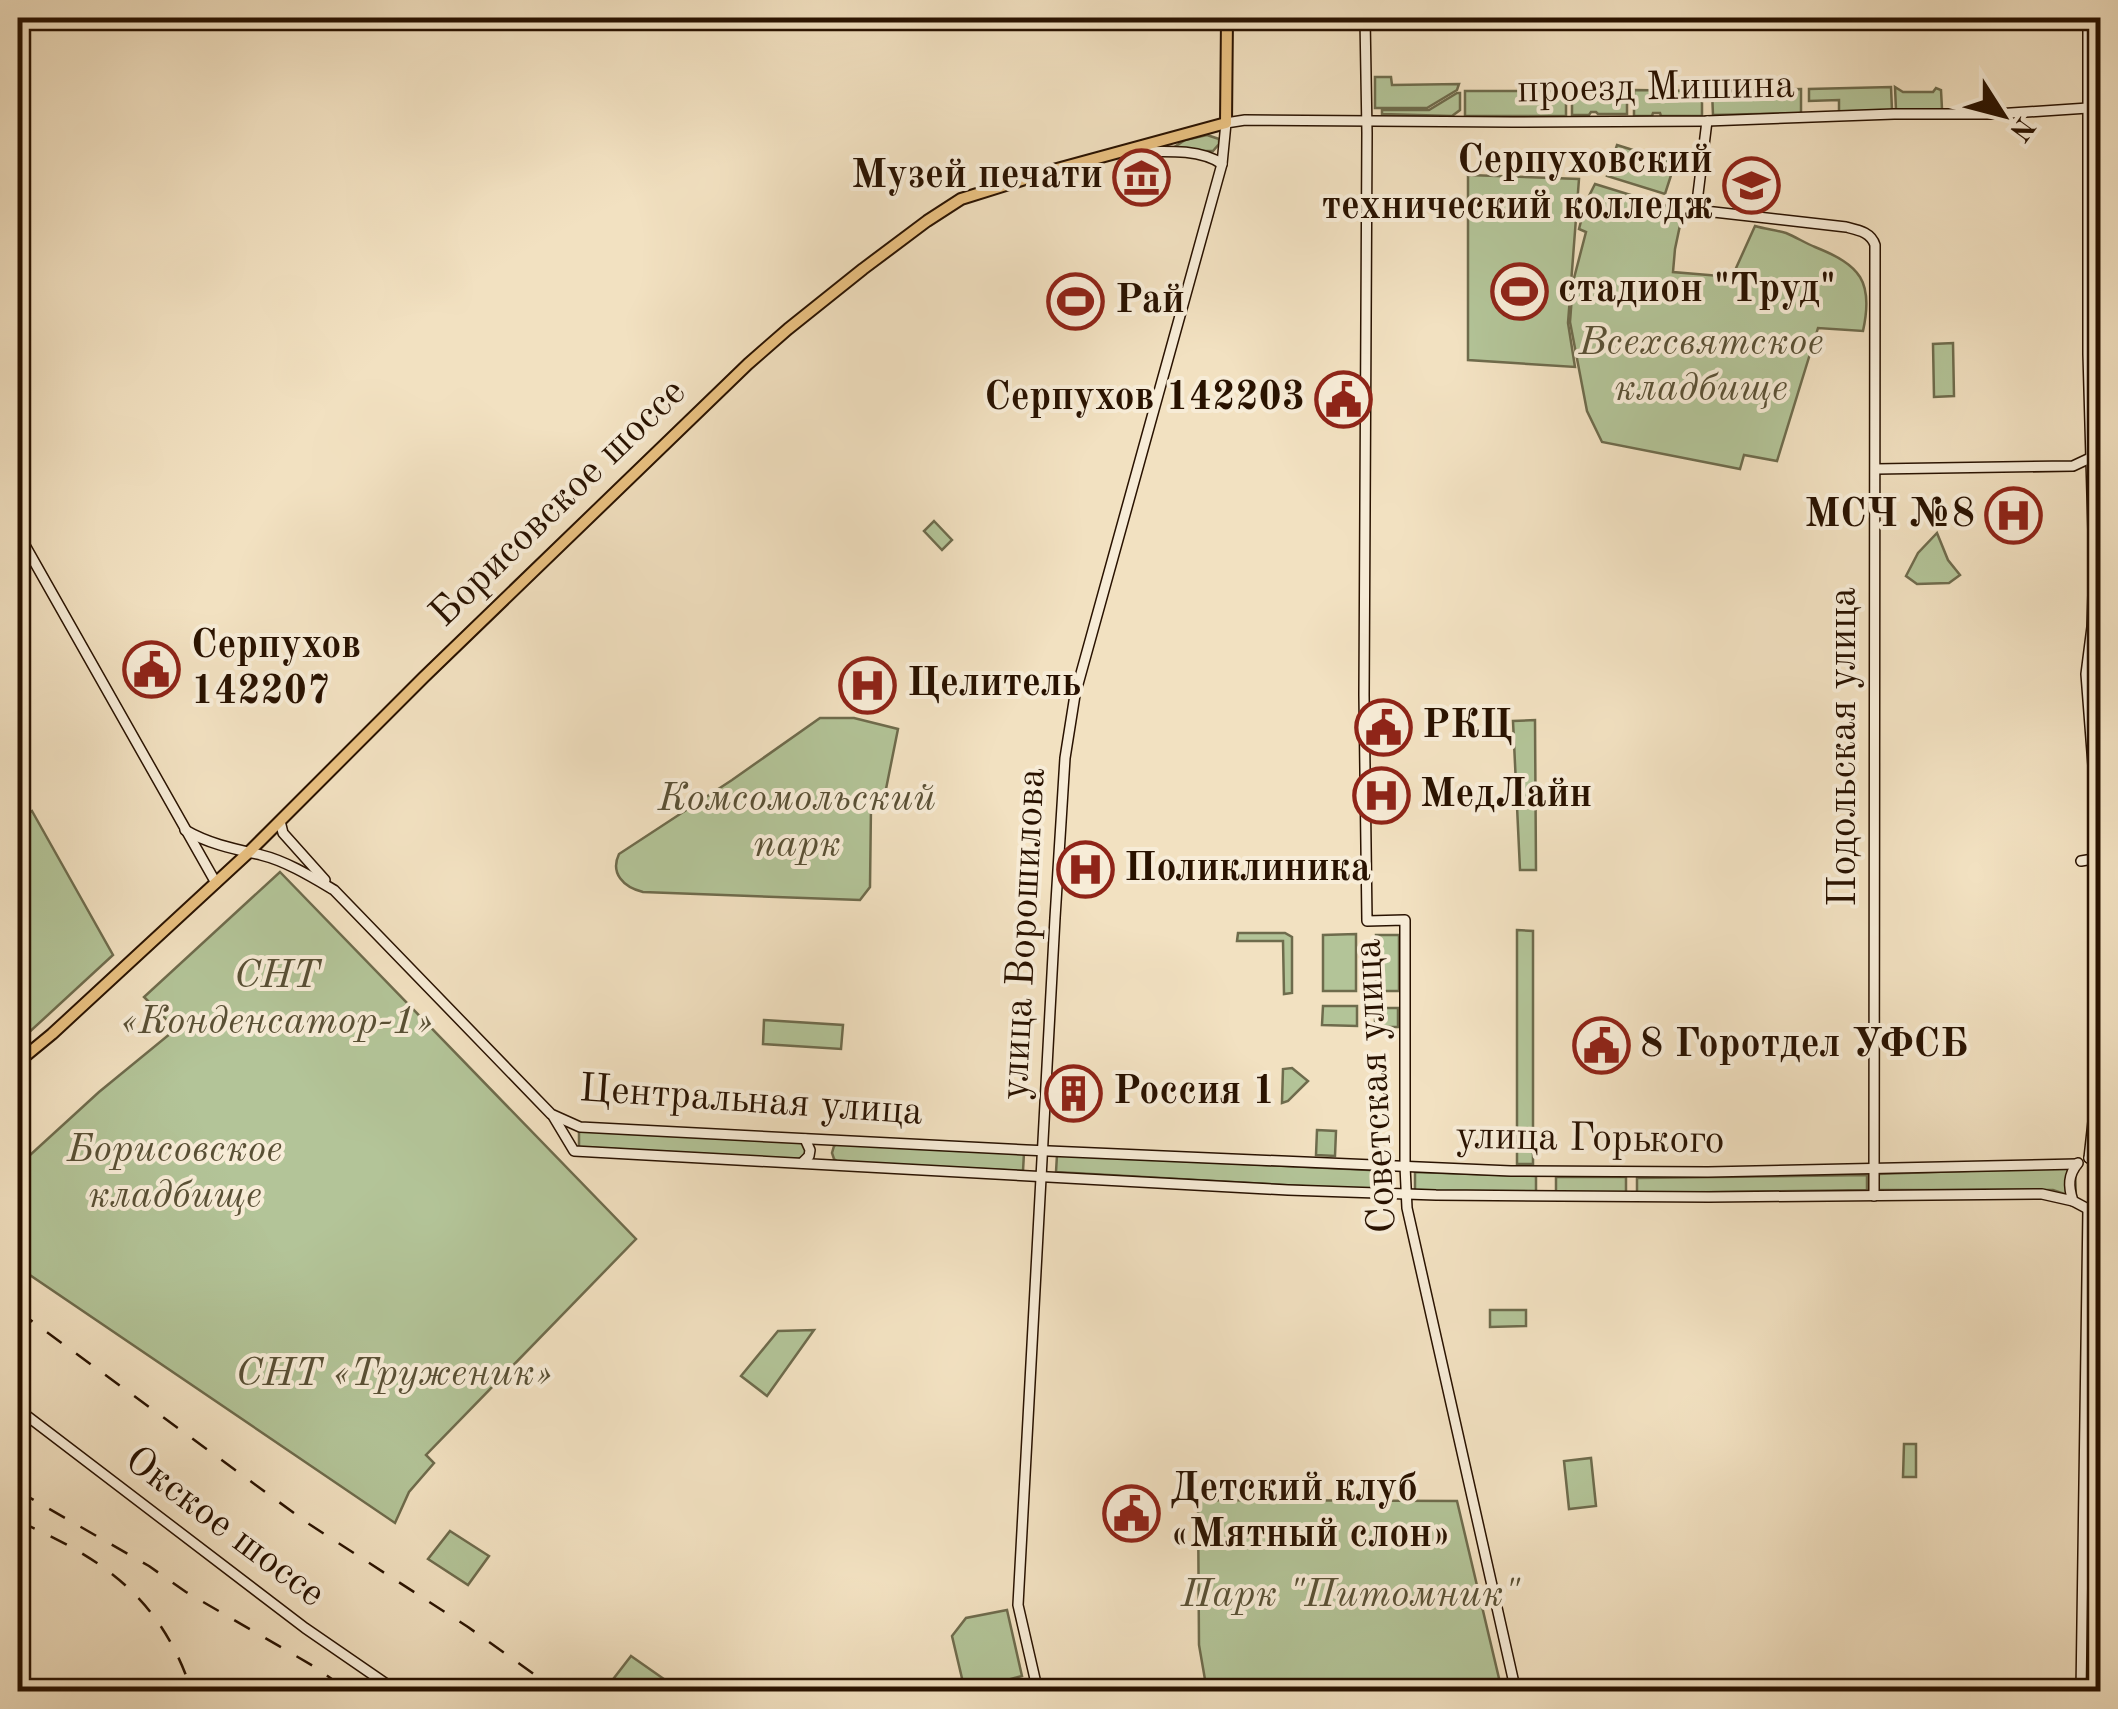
<svg xmlns="http://www.w3.org/2000/svg" width="2118" height="1709" font-family="'Old Standard TT',serif">
  <style>
    .green { fill: #b3c498; stroke: #6e6b4c; stroke-width: 2.5 }
    .lines { fill: none; stroke-linecap: round; stroke-linejoin: round }
    .secondary-casing { stroke: #291200; stroke-width: 12 }
    .primary-casing { stroke: #291200; stroke-width: 14 }
    .secondary { stroke: #f7ecd7; stroke-width: 9 }
    .primary { stroke: #e9c080; stroke-width: 10 }
    .rail { stroke: #291200; stroke-width: 2.5; stroke-dasharray: 18 18; stroke-linecap: butt }
    .labels { text-anchor: middle; dominant-baseline: central; stroke-width: 8; stroke-linejoin: round; paint-order: stroke }
    .street-label { font-size: 40px; fill: #291200; stroke: #f7ecd7 }
    .poi-label { font-size: 40px; font-weight: bold; fill: #291200; stroke: #f7ecd7; text-anchor: start }
    .park-label { font-size: 40px; font-style: italic; fill: #595035; stroke: #f7ecd7 }
  </style>
  <rect width="100%" height="100%" fill="#f2e1c1"/>
  <filter id="stains"><feTurbulence type="fractalNoise" baseFrequency=".002" numOctaves="4"/><feColorMatrix values="0 0 0 0 .2 0 0 0 0 .09 0 0 0 0 .02 0 0 0 .5 -.17"/></filter>
  <radialGradient id="worn" r=".72"><stop offset=".6" stop-color="#630" stop-opacity="0"/><stop offset="1" stop-color="#630" stop-opacity=".3"/></radialGradient>
  <!-- green -->
  <g class="green">
    <path d="M1375 77H1391L1392 85 1459 84 1457 90 1427 108H1375Z"/>
    <path d="M1891 87 1892 110 1839 112V100L1809 101V89Z"/>
    <path d="M1895 87 1903 92H1933L1936 88 1941 90 1942 109 1896 110Z"/>
    <path d="M1801 89V113L1713 115 1712 91Z"/>
    <path d="M1634 90 1702 91V116H1661L1660 113H1653L1652 116H1634Z"/>
    <rect x="1465" y="91" width="101" height="25"/>
    <path d="M1457 93H1460V110L1452 116 1382 114V110H1429Z"/>
    <path d="M1572 93 1627 94V114H1598L1596 112H1591L1589 115H1572Z"/>
    <path d="M1207 135 1219 139V144L1213 151H1181L1176 146 1185 140Z"/>
    <path d="M1617 145 1675 163 1665 194 1607 176Z"/>
    <path d="M1468 175 1579 179 1568 323 1575 367 1468 360Z"/>
    <path d="M1595 184 1683 211 1675 249 1673 272 1732 277 1755 226C1765 229 1776 230 1786 233 1796 237 1805 243 1815 247 1860 265 1874 281 1863 331L1818 328 1777 461 1744 455 1740 469 1602 442 1587 411 1570 322 1573 282 1586 232 1579 229 1586 202Z"/>
    <path d="M2100 225V318L2092 276 2095 247Z"/>
    <path d="M1953 343 1954 396 1934 397 1933 344Z"/>
    <path d="M934 521 952 540 942 550 924 531Z"/>
    <path d="M1937 533 1948 560 1960 575 1949 583 1917 584 1906 576 1918 553Z"/>
    <path d="M820 718H854L898 729 884 799 871 806 870 887 860 900 643 892C623 887 610 873 619 854L732 780Z"/>
    <path d="M1535 720 1536 870H1520L1513 721Z"/>
    <path d="M32 811 113 955 24 1037 18 1025V820Z"/>
    <path d="M280 872 636 1239 426 1455 434 1463 409 1492 395 1523 18 1267V1166L99 1092 176 1029 144 997Z"/>
    <path d="M1517 930 1533 931V1164H1517Z"/>
    <path d="M1238 933H1285L1292 937V993L1284 994 1283 941H1237Z"/>
    <path d="M1356 934V991H1323V935Z"/>
    <rect x="1376" y="935" width="23" height="56"/>
    <path d="M1323 1006H1357V1026L1322 1025Z"/>
    <rect x="1375" y="1008" width="23" height="19"/>
    <path d="M764 1020 843 1025 841 1049 763 1044Z"/>
    <path d="M1292 1068 1308 1081 1288 1101 1282 1103 1283 1069Z"/>
    <path d="M1317 1130 1336 1131 1335 1156 1316 1155Z"/>
    <path d="M579 1131 801 1141 807 1151 804 1156 798 1159 579 1147Z"/>
    <path d="M839 1143 1024 1153 1023 1171 838 1162 834 1159 832 1153 834 1146Z"/>
    <path d="M1057 1155 1390 1171V1191L1056 1172Z"/>
    <path d="M2075 1167 2076 1198 2053 1190H1877V1174Z"/>
    <path d="M1415 1172 1536 1176V1193L1415 1191Z"/>
    <path d="M1867 1175V1190L1637 1193V1178Z"/>
    <rect x="1556" y="1177" width="70" height="16"/>
    <path d="M1490 1310H1526V1326L1490 1327Z"/>
    <path d="M814 1330 767 1396 741 1376 778 1331Z"/>
    <path d="M1904 1444H1916V1477H1903Z"/>
    <path d="M1591 1458 1596 1506 1569 1509 1564 1461Z"/>
    <path d="M1198 1500 1457 1501 1502 1691H1207L1199 1645Z"/>
    <path d="M450 1531 489 1556 468 1585 428 1559Z"/>
    <path d="M1007 1610 1022 1676 965 1691 952 1636 966 1618Z"/>
    <path d="M631 1656 681 1691H604Z"/>
  </g>
  <g class="lines">
    <defs>
      <g id="secondary">
        <path d="M1365 18 1367 133 1364 695 1367 921 1405 920V1166L1407 1208 1516 1692"/>
        <path d="M2088 18V354L2094 564 2092 627 2086 674 2093 765 2098 799 2099 858"/>
        <path d="M1707 121 1697 202 1700 209 1705 211 1846 227C1858 230 1871 232 1875 245L1874 1196"/>
        <path d="M1129 152C1157 152 1198 147 1222 164"/>
        <path d="M1876 469 2073 466 2090 458"/>
        <path d="M18 533 216 883"/>
        <path d="M280 821 283 833 325 880"/>
        <path d="M185 830C209 844 234 849 261 855 286 861 312 877 334 890L551 1114 580 1127 1026 1150 1511 1171 1708 1172 2077 1164"/>
        <path d="M2081 861 2099 858 2098 885 2100 886"/>
        <path d="M553 1116 574 1151 1288 1190 1436 1195 1709 1197 2042 1194 2073 1201"/>
        <path d="M2089 1158 2097 1086 2098 885"/>
        <path d="M2089 1158 2096 1161 2100 1169"/>
        <path d="M802 1163 809 1156 810 1150 805 1139"/>
        <path d="M2078 1163C2068 1175 2068 1186 2073 1201L2088 1209 2100 1199"/>
        <path d="M18 1409 305 1628 398 1692"/>
        <path d="M1001 1692 1036 1683"/>
        <path d="M1038 1692 1018 1605 1055 918 1065 758 1075 695 1222 164 1226 123 1245 120 1512 122 1707 121 1894 114H1996L2088 108"/>
        <path d="M2081 1692 2088 1209"/>
      </g>
      <path id="primary" d="M18 1062 52 1034 248 853 424 677 748 364 788 329 863 269 927 221 961 199 1057 169 1226 123 1227 18"/>
    </defs>
    <!-- secondary casing -->
    <use href="#secondary" class="secondary-casing"/>
    <!-- primary casing -->
    <use href="#primary" class="primary-casing"/>
    <!-- secondary -->
    <use href="#secondary" class="secondary"/>
    <!-- primary -->
    <use href="#primary" class="primary"/>
    <!-- rail -->
    <g class="rail">
      <path d="M18 1311 309 1524 468 1627 559 1692"/>
      <path d="M18 1491 149 1566 186 1592 315 1667 350 1692"/>
      <path d="M18 1521C104 1559 161 1598 192 1692"/>
    </g>
  </g>
  <!-- icons -->
  <defs>
    <symbol id="museum-ring" viewBox="-11 -11 22 22"><circle r="9.5" fill="#f7ecd7" stroke="#8f2418" stroke-width="1.5"/><path d="M0-6L6-3V-2H-6V-3ZM-5-1h2V3h-2ZM-1-1h2V3h-2ZM3-1h2V3H3ZM-6 4H6V6H-6Z" fill="#8f2418"/></symbol>
    <symbol id="university-ring" viewBox="-11 -11 22 22"><circle r="9.5" fill="#f7ecd7" stroke="#8f2418" stroke-width="1.5"/><path d="M0-5L7-2L0 1L-7-2ZM-4 1L0 2.5L4 1V4Q0 6-4 4Z" fill="#8f2418"/></symbol>
    <symbol id="stadium-ring" viewBox="-11 -11 22 22"><circle r="9.5" fill="#f7ecd7" stroke="#8f2418" stroke-width="1.5"/><path d="M0-5a6.5 5 0 1 0 0 10a6.5 5 0 1 0 0-10ZM-3.5-1.8h7v3.6h-7Z" fill="#8f2418"/></symbol>
    <symbol id="civic-ring" viewBox="-11 -11 22 22"><circle r="9.5" fill="#f7ecd7" stroke="#8f2418" stroke-width="1.5"/><path d="M-.6-6.5H3V-4.5H.6V-3L4-1V1h2V6H-6V1h2V-1L-.6-3ZM-1.2 2.5V6h2.4V2.5Z" fill="#8f2418"/></symbol>
    <symbol id="hospital-ring" viewBox="-11 -11 22 22"><circle r="9.5" fill="#f7ecd7" stroke="#8f2418" stroke-width="1.5"/><path d="M-5-5h3v3.5h4V-5h3V5h-3V1.5h-4V5h-3Z" fill="#8f2418"/></symbol>
    <symbol id="building-ring" viewBox="-11 -11 22 22"><circle r="9.5" fill="#f7ecd7" stroke="#8f2418" stroke-width="1.5"/><path d="M-4-6H4V6H1V3H-1V6H-4ZM-2.5-4.3h1.7v1.8h-1.7ZM.8-4.3h1.7v1.8H.8ZM-2.5-1h1.7V.8h-1.7ZM.8-1h1.7V.8H.8Z" fill="#8f2418"/></symbol>
  </defs>
  <g fill-rule="evenodd">
    <use href="#museum-ring" x="1110" y="146" width="63" height="63"/>
    <use href="#university-ring" x="1720" y="154" width="63" height="63"/>
    <use href="#stadium-ring" x="1488" y="260" width="63" height="63"/>
    <use href="#stadium-ring" x="1044" y="270" width="63" height="63"/>
    <use href="#civic-ring" x="1312" y="368" width="63" height="63"/>
    <use href="#hospital-ring" x="1982" y="484" width="63" height="63"/>
    <use href="#civic-ring" x="120" y="638" width="63" height="63"/>
    <use href="#hospital-ring" x="836" y="654" width="63" height="63"/>
    <use href="#civic-ring" x="1352" y="696" width="63" height="63"/>
    <use href="#hospital-ring" x="1350" y="764" width="63" height="63"/>
    <use href="#hospital-ring" x="1054" y="838" width="63" height="63"/>
    <use href="#civic-ring" x="1570" y="1014" width="63" height="63"/>
    <use href="#building-ring" x="1042" y="1062" width="63" height="63"/>
    <use href="#civic-ring" x="1100" y="1482" width="63" height="63"/>
  </g>
  <g class="labels">
    <!-- street labels -->
    <g class="street-label">
      <text transform="translate(1656 89) rotate(-1)">проезд Мишина</text>
      <text transform="translate(559 504) rotate(-44)">Борисовское шоссе</text>
      <text transform="translate(1845 747) rotate(-90)">Подольская улица</text>
      <text transform="translate(1025 934) rotate(-87)">улица Ворошилова</text>
      <text transform="translate(1377 1086) rotate(-93)">Советская улица</text>
      <text transform="translate(751 1102) rotate(4)">Центральная улица</text>
      <text transform="translate(1590 1140) rotate(1)">улица Горького</text>
      <text transform="translate(224 1528) rotate(37)">Окское шоссе</text>
    </g>
    <!-- poi labels -->
    <g class="poi-label">
      <text x="1713" y="162" text-anchor="end">Серпуховский<tspan x="1713" dy="46">технический колледж</tspan></text>
      <text x="1103" y="177" text-anchor="end">Музей печати</text>
      <text x="1558" y="291">стадион "Труд"</text>
      <text x="1115" y="302">Рай</text>
      <text x="1305" y="399" text-anchor="end">Серпухов 142203</text>
      <text x="1975" y="516" text-anchor="end">МСЧ №8</text>
      <text x="191" y="647">Серпухов<tspan x="191" dy="46">142207</tspan></text>
      <text x="907" y="685">Целитель</text>
      <text x="1422" y="727">РКЦ</text>
      <text x="1420" y="796">МедЛайн</text>
      <text x="1124" y="870">Поликлиника</text>
      <text x="1640" y="1046">8 Горотдел УФСБ</text>
      <text x="1113" y="1093">Россия 1</text>
      <text x="1170" y="1490">Детский клуб<tspan x="1170" dy="46">«Мятный слон»</tspan></text>
    </g>
    <!-- park labels -->
    <g class="park-label">
      <text x="1701" y="344">Всехсвятское<tspan x="1701" dy="46">кладбище</tspan></text>
      <text x="797" y="800">Комсомольский<tspan x="797" dy="46">парк</tspan></text>
      <text x="277" y="977">СНТ<tspan x="277" dy="46">«Конденсатор-1»</tspan></text>
      <text x="175" y="1151">Борисовское<tspan x="175" dy="46">кладбище</tspan></text>
      <text x="394" y="1375">СНТ «Труженик»</text>
      <text x="1350" y="1596">Парк "Питомник"</text>
    </g>
  </g>
  <!-- margin -->
  <rect width="2118" height="1709" fill="none" stroke="#f2e1c1" stroke-width="60"/>
  <rect x="20" y="20" width="2078" height="1669" fill="none" stroke="#291200" stroke-width="5"/>
  <rect x="30" y="30" width="2058" height="1649" fill="none" stroke="#291200" stroke-width="2.5"/>
  <!-- north arrow -->
  <g transform="translate(2003 115) rotate(126)" stroke="#f7ecd7" stroke-width="8" paint-order="stroke">
  <path d="M0-8L18 38L0 25L-18 38Z" fill="#291200"/>
  <text y="-15" font-size="28" font-weight="bold" text-anchor="middle" fill="#291200">N</text>
  </g>
  <rect width="100%" height="100%" filter="url(#stains)"/>
  <rect width="100%" height="100%" fill="url(#worn)"/>
</svg>
